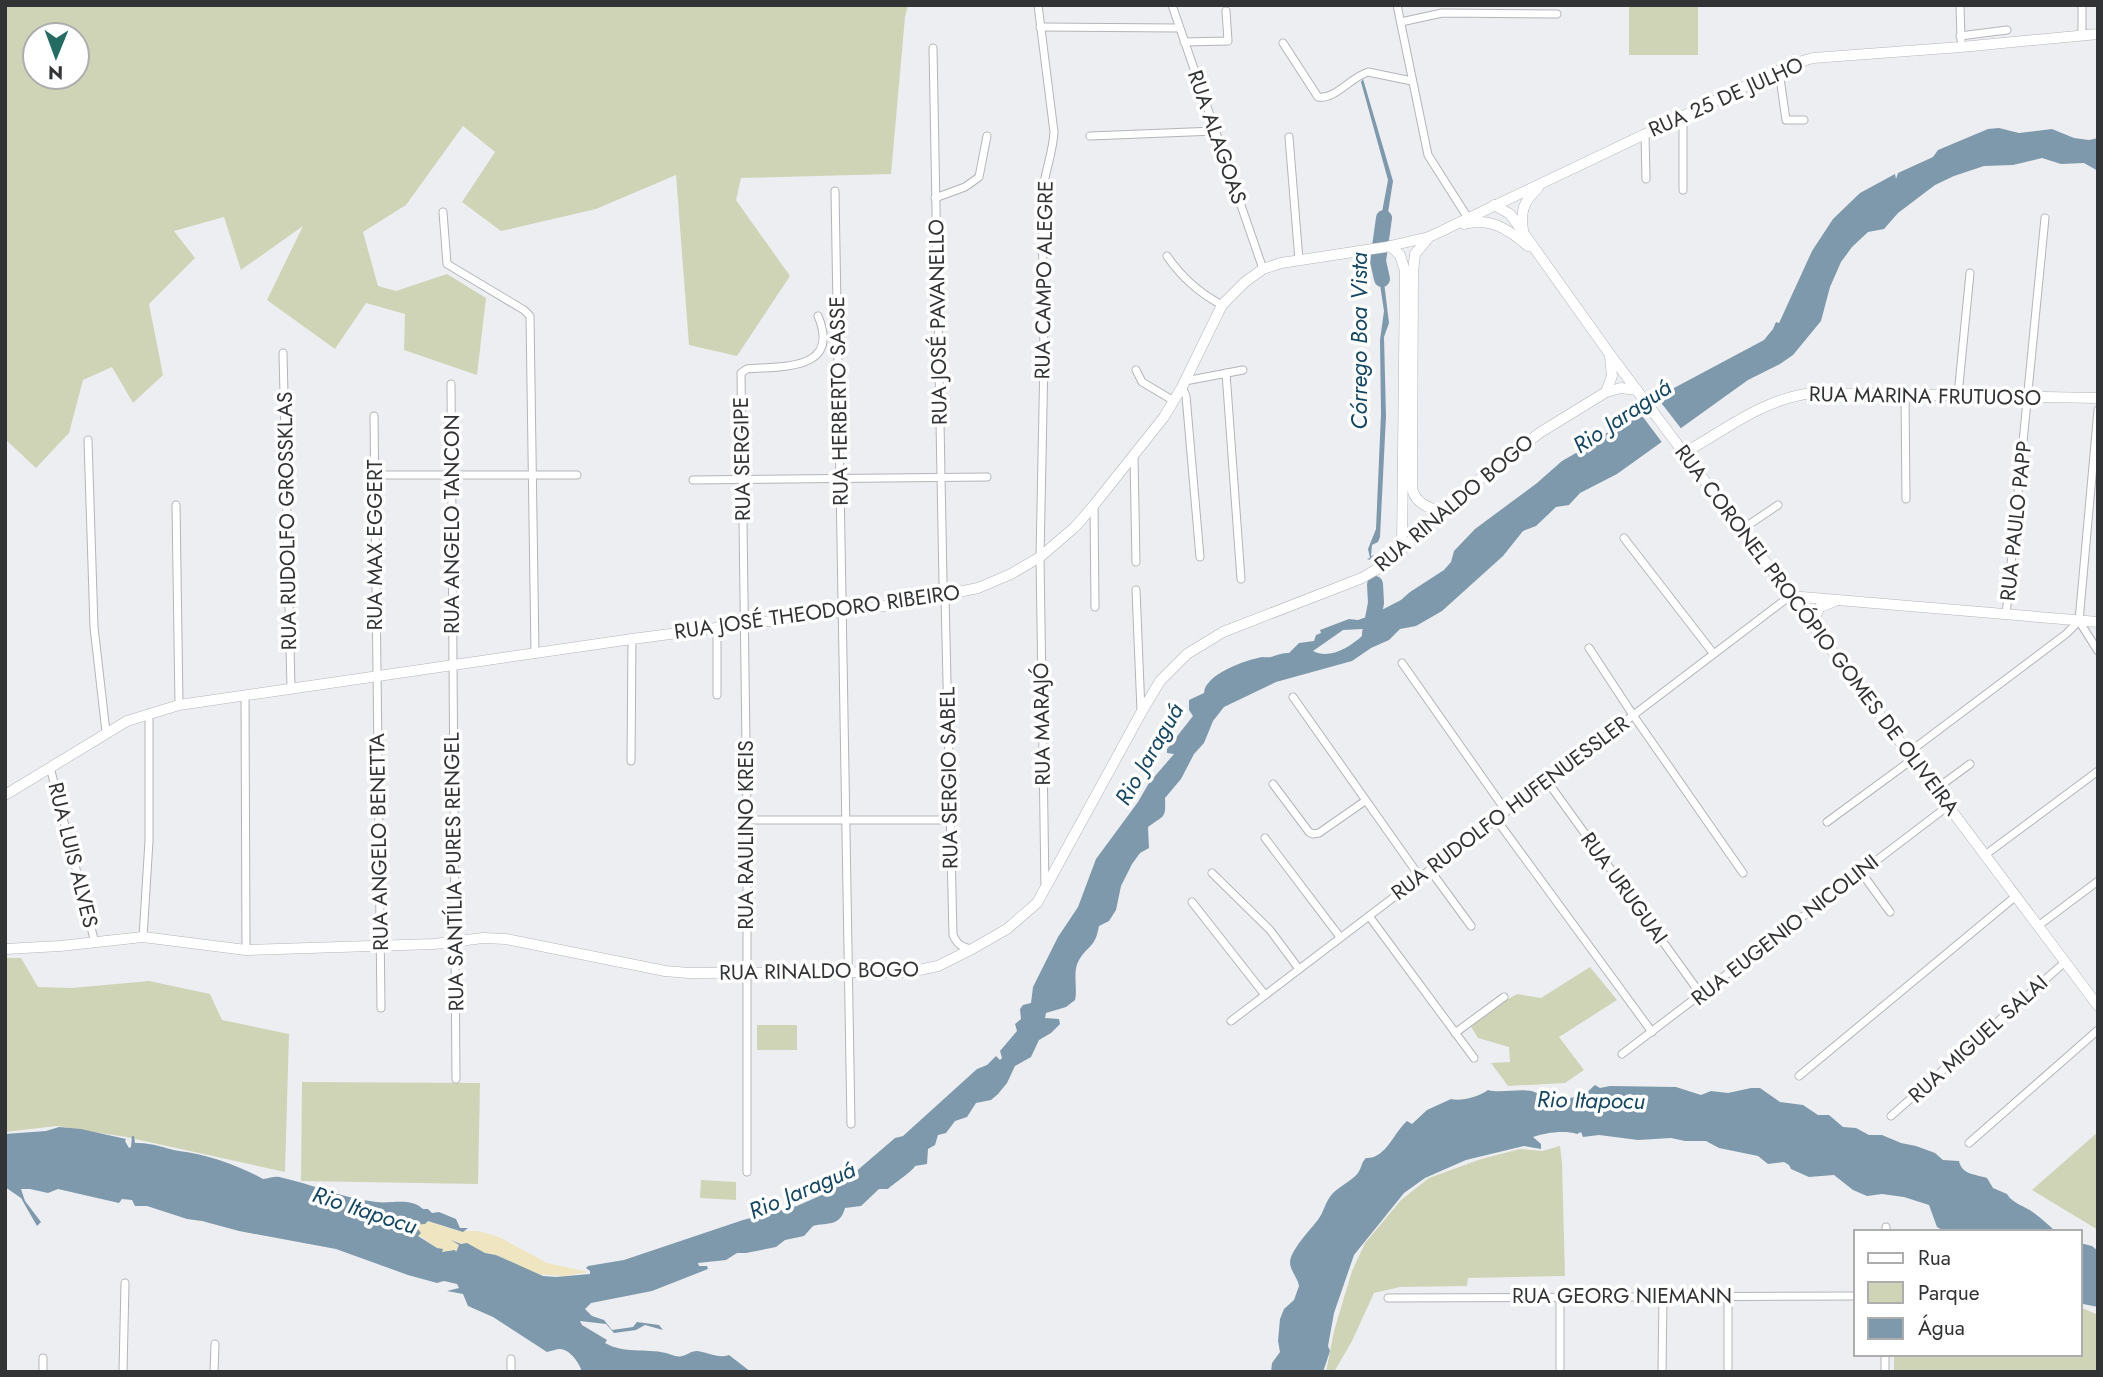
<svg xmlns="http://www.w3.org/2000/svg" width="2103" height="1377" font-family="Jost,sans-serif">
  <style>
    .green { fill: #d0d4b7; fill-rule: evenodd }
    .sand { fill: #efe5c0 }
    .water { fill: #7e99ab; fill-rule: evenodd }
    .pier { fill: #edeef2 }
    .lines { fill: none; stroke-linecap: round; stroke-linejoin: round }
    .river { stroke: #7e99ab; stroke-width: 16 }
    .street-casing { stroke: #b3b5b9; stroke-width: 9 }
    .secondary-casing { stroke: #b3b5b9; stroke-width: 11 }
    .street { stroke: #fff; stroke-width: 7 }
    .secondary { stroke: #fff; stroke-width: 10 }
    .labels { text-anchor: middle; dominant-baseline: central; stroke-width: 7; stroke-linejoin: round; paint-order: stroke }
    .street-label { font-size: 21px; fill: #323335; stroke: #fff }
    .water-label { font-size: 23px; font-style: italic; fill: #154763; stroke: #fff }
  </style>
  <rect width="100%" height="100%" fill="#edeef2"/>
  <!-- green -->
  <g class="green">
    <path d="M5 5H908L905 17 891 174 741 178 736 200 790 276 737 356 689 345 676 175 596 209 501 231 462 202 495 152 463 126 406 205 363 232 378 286 396 291 447 274 486 298 477 375 404 350 405 314 366 303 335 349 267 300 303 226 241 270 224 217 174 231 195 258 149 304 163 375 133 403 112 367 83 380 69 433 36 468 5 439ZM35 35H77V77H35Z"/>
    <rect x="1629" y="5" width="69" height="50"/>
    <path d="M5 958H21L38 987 72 988 149 981 210 994 222 1020 289 1034 285 1172 126 1137 57 1126 5 1132Z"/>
    <path d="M1590 967 1617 1000 1559 1037 1584 1070 1565 1083 1508 1086 1491 1063 1510 1062 1509 1047 1478 1038 1468 1022 1517 994 1541 998Z"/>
    <rect x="757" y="1025" width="40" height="25"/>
    <path d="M302 1082 480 1083 478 1184 301 1181Z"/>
    <path d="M2098 1132V1230L2032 1190Z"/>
    <path d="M1560 1146 1562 1163 1565 1276 1468 1278 1467 1286 1400 1287 1374 1293 1352 1341 1334 1372H1326L1334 1331 1352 1271 1365 1243 1401 1200 1429 1178 1481 1159 1520 1149 1542 1151Z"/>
    <path d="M701 1180 736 1182V1200L700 1198Z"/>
    <path d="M2080 1307 2098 1315V1372H1894V1354H2080Z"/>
  </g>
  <!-- sand -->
  <path class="sand" d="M428 1221 458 1231H479L499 1237 547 1263 588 1272 564 1276 536 1274 496 1255 481 1252 453 1240 460 1245 454 1253 442 1252 422 1237 416 1236 417 1228 415 1225Z"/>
  <!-- water -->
  <g class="water">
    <path d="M1363 79 1393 181 1384 238 1377 239 1388 180 1361 82Z"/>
    <path d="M1999 128 2019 133 2052 129 2074 138 2089 140 2098 138V171L2084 163 2061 164 2042 158 2013 165 1984 166 1954 176 1935 185 1898 213 1884 229 1868 232 1852 247 1841 262 1830 287 1821 321 1793 355 1780 364 1748 380 1617 474 1580 493 1569 505 1556 507 1536 526 1523 531 1503 556 1442 611 1416 626 1400 629 1389 640 1371 648 1352 661 1276 682 1224 707 1213 721 1204 743 1194 754 1181 779 1165 798C1166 819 1164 815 1148 827L1149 848 1140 853 1132 864 1121 886 1116 910 1109 921 1099 926C1095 948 1089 944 1079 960 1072 972 1078 988 1075 1000L1066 1007 1046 1013 1045 1018 1059 1019 1060 1024 1051 1033 1039 1040 1031 1057 1015 1066 1007 1083 998 1094 991 1100 976 1103 967 1117 955 1121 946 1133 938 1135 935 1145 928 1149 927 1164 915 1166C912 1172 894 1183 888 1189H879L861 1206 845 1208C840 1227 828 1222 813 1226L804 1236 785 1240 776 1247 746 1253H737L726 1260 698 1263 699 1266H707L708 1269 652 1291 591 1303 585 1309 592 1316 604 1320 612 1330 633 1327 637 1322 659 1325 663 1330 645 1325 636 1330 614 1333 606 1324 580 1321 582 1325 607 1340 605 1343C624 1354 645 1348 666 1353 671 1354 676 1358 682 1356 688 1355 690 1351 697 1351 708 1352 718 1359 729 1355L751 1372H582C580 1364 570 1349 560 1349 556 1349 552 1351 547 1352L493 1317 468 1306 463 1294 447 1291 459 1288 457 1284 444 1281 437 1283 408 1275 336 1249 239 1231 202 1221 187 1219 147 1206H135L132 1200 122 1199 119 1203 58 1189 48 1193 30 1189H21L25 1201 41 1222 37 1226 21 1198 5 1187V1134L46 1131 59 1127 81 1129 126 1139 125 1141 129 1148 131 1147 132 1136H134L135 1143C150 1142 164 1148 179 1151 209 1155 235 1164 263 1179 269 1179 273 1176 279 1177 312 1184 342 1198 376 1202 393 1204 410 1197 423 1209H428L432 1213 439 1212 456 1219 460 1228H468L463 1232 428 1221 425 1224 415 1225 421 1233 418 1236 437 1248 443 1249 442 1252 455 1250 456 1252 459 1245 451 1240 461 1244 467 1243 485 1253 496 1255 543 1276 556 1277 590 1274V1271L586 1268 588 1266 624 1260 743 1220 797 1206 824 1194 847 1176 853 1174 895 1138 903 1136 977 1069 987 1065 996 1056 1000 1060 1002 1058 1000 1051 1017 1031 1015 1024 1021 1019 1020 1009 1023 1005 1031 1003 1033 987 1058 937 1078 907 1096 859 1138 802 1149 783 1174 754 1167 753V749L1193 716 1189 710V700L1204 693C1205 674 1246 660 1262 657 1266 657 1270 658 1274 656 1280 654 1283 653 1289 653L1299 643 1314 641 1316 635 1321 633 1320 630 1349 619 1358 620 1372 615 1401 600 1410 592 1444 570 1451 562 1454 551 1475 529 1537 483 1562 461 1597 441 1605 434 1651 411 1663 402 1674 388 1764 340 1773 329 1776 322 1779 323 1780 321 1812 251 1833 219 1860 193 1895 174 1896 179 1898 173 1933 157 1938 150 1988 129ZM1363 629 1362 636C1350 647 1329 660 1313 651L1343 630Z"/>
    <path d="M1381 257 1389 323 1384 337 1386 416 1380 537 1378 542 1372 545 1371 556 1376 555 1378 558 1376 584 1373 586 1374 561 1367 559 1370 558 1368 549 1376 529 1381 414 1380 340 1384 311 1376 258Z"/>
    <path d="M1595 1085 1600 1088 1610 1086 1676 1087 1701 1095 1711 1091 1728 1093 1751 1088H1760L1780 1102 1803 1105 1818 1115H1829L1843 1127 1856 1128 1869 1135H1882L1901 1143 1916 1146 1935 1153 1943 1160 1959 1161C1962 1175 1975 1174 1987 1178L1993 1188 2007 1194C2013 1204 2025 1206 2034 1213 2042 1219 2049 1225 2056 1232H1946L1937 1227 1929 1205 1904 1197 1882 1194 1867 1196 1853 1190 1834 1175 1809 1177 1791 1169 1789 1165 1784 1162 1768 1164 1758 1156 1719 1148 1706 1141H1685L1671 1138 1638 1140 1599 1135 1583 1137 1581 1132 1577 1134C1564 1130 1545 1133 1533 1137L1541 1144V1149L1524 1146 1466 1160 1425 1178 1404 1193 1354 1255 1334 1313 1328 1346 1330 1351 1323 1372H1271L1272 1363 1280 1352 1278 1341 1280 1319 1284 1309 1294 1300 1299 1286C1298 1278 1290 1271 1290 1262 1291 1250 1309 1231 1317 1221 1324 1213 1325 1201 1333 1193 1340 1186 1353 1180 1358 1173 1362 1167 1361 1163 1366 1158 1386 1159 1394 1132 1407 1121L1412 1124 1427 1110 1451 1099C1460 1102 1481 1096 1488 1090 1504 1095 1535 1083 1542 1099L1546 1097 1556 1102 1585 1094Z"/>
    <path d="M2080 1243 2092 1246 2098 1251V1307L2083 1304 2080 1298Z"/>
  </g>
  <!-- pier -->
  <path class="pier" d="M1659 400 1683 431 1664 445 1640 413Z"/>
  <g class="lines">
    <!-- river -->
    <g class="river">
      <path d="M1382 279 1378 261 1384 218"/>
      <path d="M1370 634 1376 603 1375 584"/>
    </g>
    <defs>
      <g id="street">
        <path d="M1038 5 1054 132C1053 153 1044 174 1042 196L1044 358 1040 557 1045 887"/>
        <path d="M1172 5 1263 269"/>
        <path d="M1397 5 1428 155 1468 218"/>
        <path d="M1960 5 1961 40"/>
        <path d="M2082 5V36"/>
        <path d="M1401 22 1442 13 1557 14"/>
        <path d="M1040 27 1178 28"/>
        <path d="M1960 36 2007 30"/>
        <path d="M1184 42 1228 41 1226 11"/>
        <path d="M1283 43 1318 97C1335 100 1351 77 1368 72L1412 81"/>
        <path d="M933 48 943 582 945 596 953 935C957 944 961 947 971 949"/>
        <path d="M1779 71 1786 120H1804"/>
        <path d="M1683 116V190"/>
        <path d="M1645 134 1646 179"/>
        <path d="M1090 136 1215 131"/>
        <path d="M1289 137 1299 260"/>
        <path d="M835 191 851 1124"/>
        <path d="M935 198 965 187 979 177 987 136"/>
        <path d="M443 212 447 264 524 310 530 316 535 654"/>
        <path d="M1167 256C1182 278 1199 293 1222 305"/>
        <path d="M283 353 291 688"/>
        <path d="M1136 370 1142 382 1174 401"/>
        <path d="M1226 373 1241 579"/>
        <path d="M1185 381 1243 370"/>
        <path d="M451 384 456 1079"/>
        <path d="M1182 387 1186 396 1200 557"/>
        <path d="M1905 395 1906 499"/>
        <path d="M1958 395 1970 273"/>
        <path d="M374 416 381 1008"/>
        <path d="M88 440 94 627 106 732"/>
        <path d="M1134 457 1136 562"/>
        <path d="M374 475H577"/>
        <path d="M693 480 987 477"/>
        <path d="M176 505 179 705"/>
        <path d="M1094 505 1095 607"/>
        <path d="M1741 530 1778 505"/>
        <path d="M1624 538 1713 653"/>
        <path d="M1136 590 1141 711"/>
        <path d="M2006 615 2045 218"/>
        <path d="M2079 621 2098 410"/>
        <path d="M2079 621 2098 651"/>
        <path d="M717 627V695"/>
        <path d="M1589 648 1633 715 1743 873"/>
        <path d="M1402 663 1506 811"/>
        <path d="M245 695 246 950"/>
        <path d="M1293 697 1420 877"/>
        <path d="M1908 753 2066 634 2079 621"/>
        <path d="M631 761 632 639"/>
        <path d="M50 767 95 943"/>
        <path d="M1547 781 1702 996"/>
        <path d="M1273 784 1309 832 1313 834 1319 833 1365 801"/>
        <path d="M1936 789 1970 764"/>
        <path d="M1496 819 1652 1032"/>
        <path d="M747 820H950"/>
        <path d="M1827 822 1913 759"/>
        <path d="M1265 838 1340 937"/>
        <path d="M1985 855 2098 771"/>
        <path d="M1430 870 1471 926"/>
        <path d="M1861 872 1890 912"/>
        <path d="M1212 873 1270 930 1299 969"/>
        <path d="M1192 902 1265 995"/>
        <path d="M1369 916 1474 1058"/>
        <path d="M2038 926 2098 881"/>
        <path d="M143 937 149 841V713"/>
        <path d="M1231 1021 1790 596"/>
        <path d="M1455 1033 1504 997"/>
        <path d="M1622 1054 1948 806"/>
        <path d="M1799 1076 2016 896"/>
        <path d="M1891 1116 2065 962"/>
        <path d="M1969 1143 2098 1030"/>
        <path d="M747 1172V820L741 373 747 369C782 366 841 371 818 316"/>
        <path d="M1886 1232V1227"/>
        <path d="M1388 1298 1856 1296"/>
        <path d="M511 1359V1372"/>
        <path d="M43 1372V1358"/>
        <path d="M123 1372 125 1283"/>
        <path d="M214 1372 215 1344"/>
        <path d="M1560 1372V1296"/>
        <path d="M1662 1372 1663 1296"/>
        <path d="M1728 1372V1296"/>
        <path d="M1885 1372V1354"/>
      </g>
      <g id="secondary">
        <path d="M1494 205 1510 214 1609 353 2098 1006"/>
        <path d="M1464 224C1490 217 1508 229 1528 246"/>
        <path d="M1523 230C1520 211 1524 201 1538 188"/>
        <path d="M1429 237 1415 254 1413 272 1412 489C1416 504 1429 509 1443 511"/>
        <path d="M1390 246 1400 255 1405 271 1402 549"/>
        <path d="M1606 392 1612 376 1610 357"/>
        <path d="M1684 453C1725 430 1766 397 1814 393L2098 398"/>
        <path d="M1790 596 2098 622"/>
        <path d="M1812 623 1820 607 1835 601"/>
        <path d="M5 795 127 721 179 705 632 639 899 604 978 588 1011 574 1040 557 1075 527 1094 505 1164 417 1182 387 1222 305 1245 282 1263 269 1281 263 1386 247 1429 237 1792 64 1813 58 1961 47 2098 34"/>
        <path d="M5 949 60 946 143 937 246 950 434 944 483 938 506 939 665 971 689 973 909 972 938 966 972 949 1007 929 1037 903 1141 713 1160 681 1187 654 1223 632 1362 578 1384 565 1491 469 1541 432 1606 392 1621 388 1637 390"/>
      </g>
    </defs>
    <!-- street casing -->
    <use href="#street" class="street-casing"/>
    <!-- secondary casing -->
    <use href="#secondary" class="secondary-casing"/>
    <!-- street -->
    <use href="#street" class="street"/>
    <!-- secondary -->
    <use href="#secondary" class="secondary"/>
  </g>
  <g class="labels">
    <!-- street labels -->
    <g class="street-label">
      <text transform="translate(1726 97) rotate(-24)">RUA 25 DE JULHO</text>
      <text transform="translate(1217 137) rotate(71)">RUA ALAGOAS</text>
      <text transform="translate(1044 280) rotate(-89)">RUA CAMPO ALEGRE</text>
      <text transform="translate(938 322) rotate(-91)">RUA JOSÉ PAVANELLO</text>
      <text transform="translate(1925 396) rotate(1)">RUA MARINA FRUTUOSO</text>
      <text transform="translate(839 401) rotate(-91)">RUA HERBERTO SASSE</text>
      <text transform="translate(742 459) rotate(-91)">RUA SERGIPE</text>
      <text transform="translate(1454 503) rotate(-40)">RUA RINALDO BOGO</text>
      <text transform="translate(287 521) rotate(-91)">RUA RUDOLFO GROSSKLAS</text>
      <text transform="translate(2016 521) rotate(-84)">RUA PAULO PAPP</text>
      <text transform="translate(452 524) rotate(-90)">RUA ANGELO TANCON</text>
      <text transform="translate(375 545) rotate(-90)">RUA MAX EGGERT</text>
      <text transform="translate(817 612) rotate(-8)">RUA JOSÉ THEODORO RIBEIRO</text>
      <text transform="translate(1817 630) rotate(53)">RUA CORONEL PROCÓPIO GOMES DE OLIVEIRA</text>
      <text transform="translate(1042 724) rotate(-91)">RUA MARAJÓ</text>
      <text transform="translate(949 778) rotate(-91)">RUA SERGIO SABEL</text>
      <text transform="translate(1510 808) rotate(-37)">RUA RUDOLFO HUFENUESSLER</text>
      <text transform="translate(746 835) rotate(-90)">RUA RAULINO KREIS</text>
      <text transform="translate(379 842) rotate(-91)">RUA ANGELO BENETTA</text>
      <text transform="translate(73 855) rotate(76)">RUA LUIS ALVES</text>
      <text transform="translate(454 872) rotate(-91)">RUA SANTÍLIA PURES RENGEL</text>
      <text transform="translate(1624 888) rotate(54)">RUA URUGUAI</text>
      <text transform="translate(1785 930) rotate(-38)">RUA EUGENIO NICOLINI</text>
      <text transform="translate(819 971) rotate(-1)">RUA RINALDO BOGO</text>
      <text transform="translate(1978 1039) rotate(-42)">RUA MIGUEL SALAI</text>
      <text x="1622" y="1296">RUA GEORG NIEMANN</text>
    </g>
    <!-- water labels -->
    <g class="water-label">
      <text transform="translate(1359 341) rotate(-90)">Córrego Boa Vista</text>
      <text transform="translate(1622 416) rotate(-34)">Rio Jaraguá</text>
      <text transform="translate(1149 754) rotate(-60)">Rio Jaraguá</text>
      <text transform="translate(1591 1100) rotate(1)">Rio Itapocu</text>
      <text transform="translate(802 1190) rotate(-23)">Rio Jaraguá</text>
      <text transform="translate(365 1210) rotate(18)">Rio Itapocu</text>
    </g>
  </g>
  <!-- border -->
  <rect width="2103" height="1377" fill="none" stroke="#323335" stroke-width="14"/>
  <!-- legend -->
  <rect x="1854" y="1230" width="228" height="126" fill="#ffffff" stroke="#adadae" stroke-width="2"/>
  <rect x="1868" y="1253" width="35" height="10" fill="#ffffff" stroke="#adadae" stroke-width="2"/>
  <text x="1918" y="1265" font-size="21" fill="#323335">Rua</text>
  <rect x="1868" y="1282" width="35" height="21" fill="#d0d4b7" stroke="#adadae" stroke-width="2"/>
  <text x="1918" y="1300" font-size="21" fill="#323335">Parque</text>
  <rect x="1868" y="1318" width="35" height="21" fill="#7e99ab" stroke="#adadae" stroke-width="2"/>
  <text x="1918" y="1335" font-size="21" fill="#323335">Água</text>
  <!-- north arrow -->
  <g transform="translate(56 56) rotate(181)"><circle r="33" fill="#ffffff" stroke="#adadae" stroke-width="2"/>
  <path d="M0-5L12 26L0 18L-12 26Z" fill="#246b61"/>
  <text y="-10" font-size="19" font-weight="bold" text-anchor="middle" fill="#323335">N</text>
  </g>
</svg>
